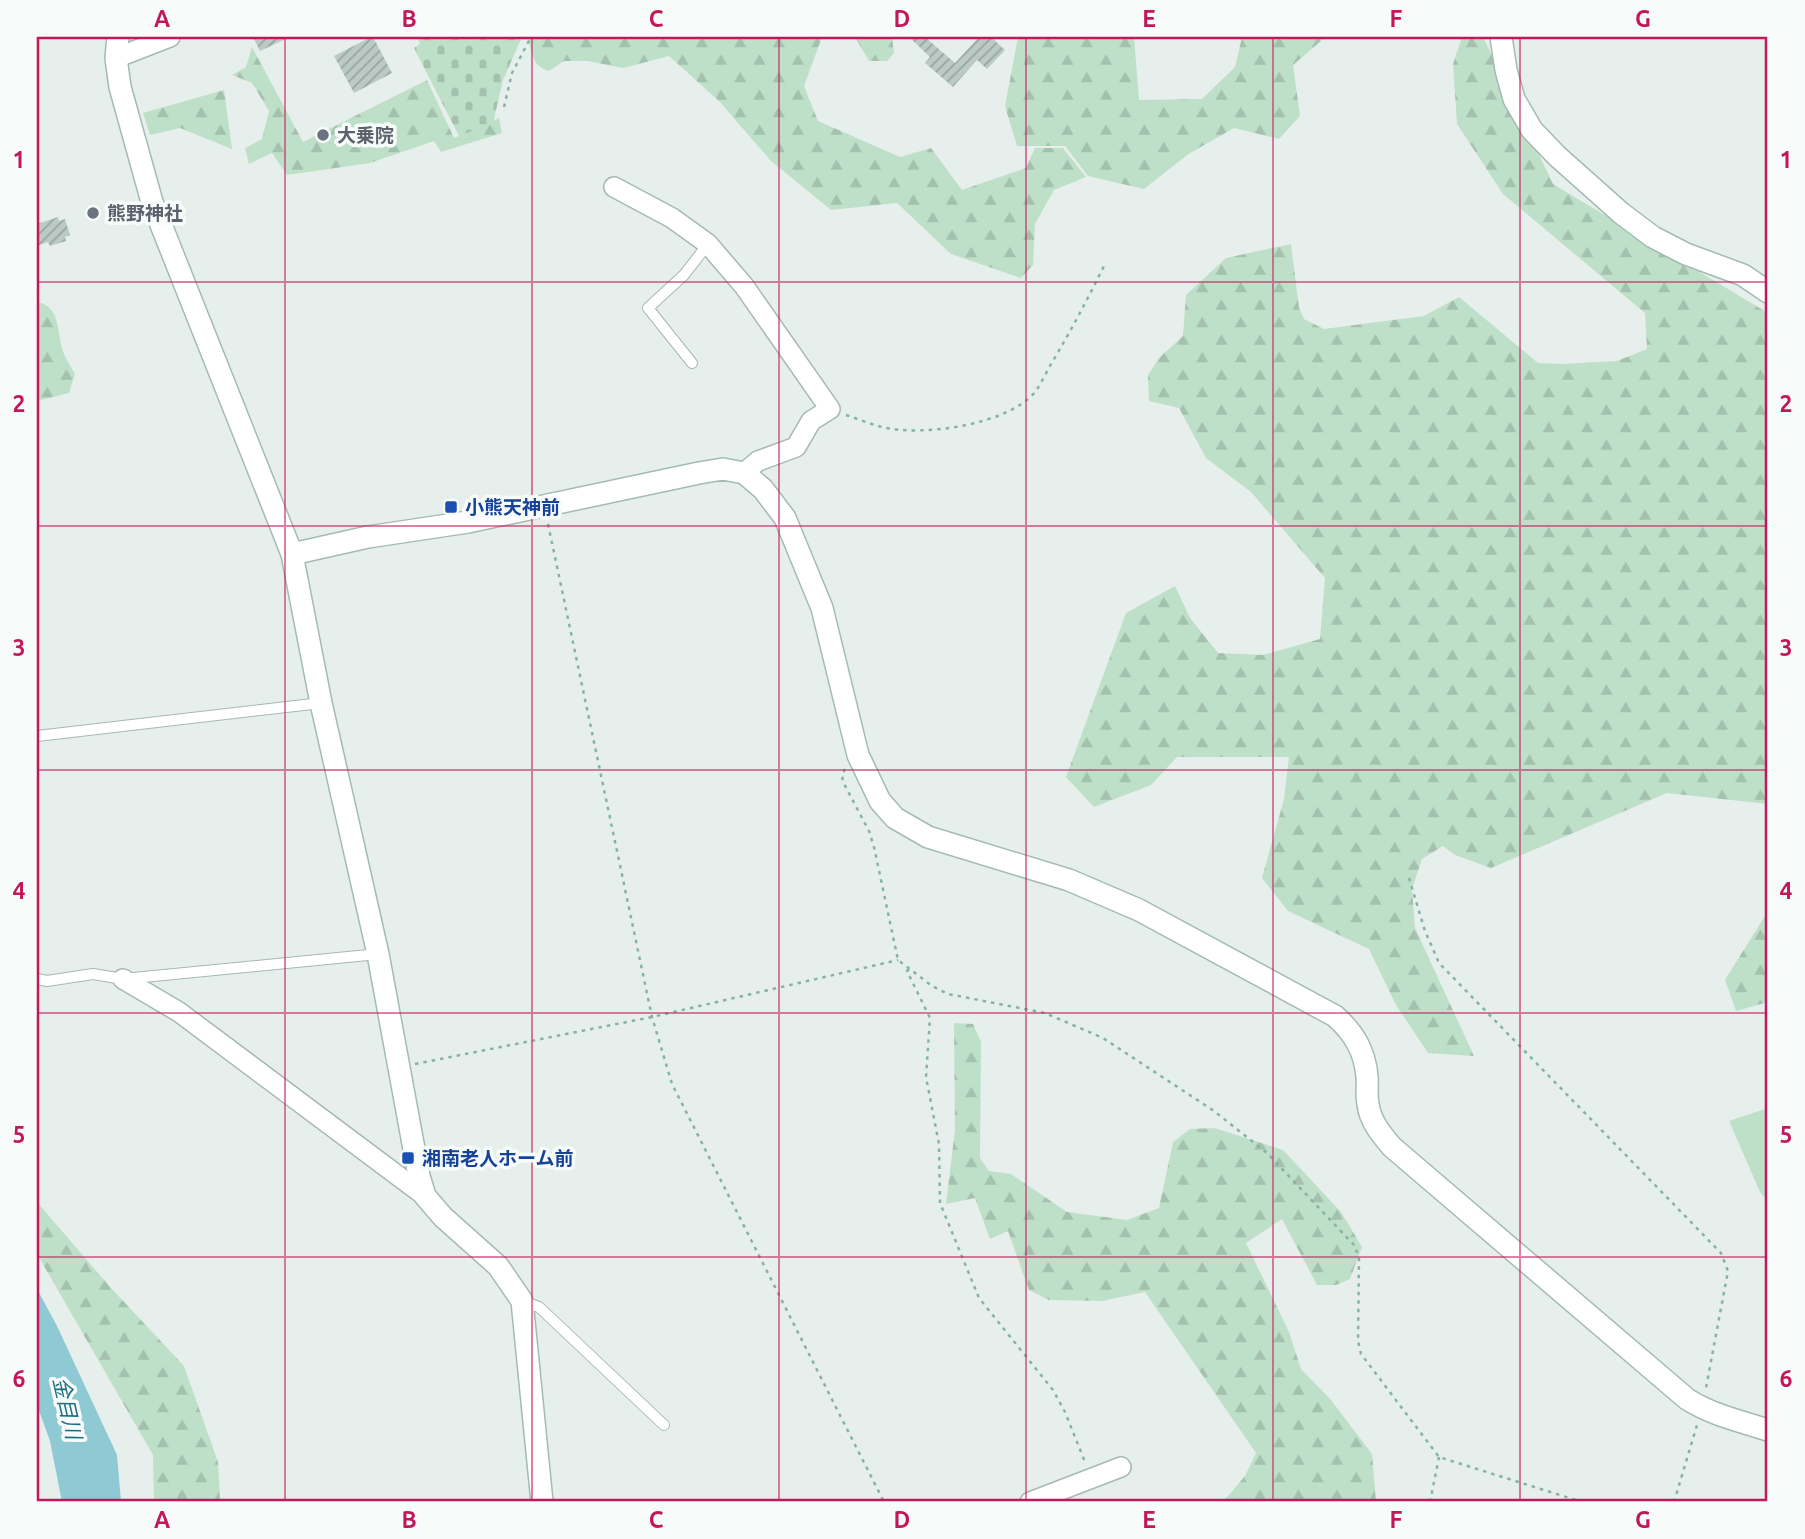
<svg xmlns="http://www.w3.org/2000/svg" width="1805" height="1539" font-family="Ubuntu,'Noto Sans JP',sans-serif">
  <style>
    .forest { fill: url(#forest-firs) }
    .cemetery { fill: url(#cemetery-stones) }
    .park { fill: #bfe0c8 }
    .water { fill: #8ec9d4 }
    .building { fill: url(#building-hatch) }
    .lines { fill: none; stroke-linecap: round; stroke-linejoin: round }
    .lane-casing { stroke: #a8b8b2; stroke-width: 12 }
    .street-casing { stroke: #a8b8b2; stroke-width: 22 }
    .secondary-casing { stroke: #a4bbb3; stroke-width: 24 }
    .path { stroke: #86b3a5; stroke-width: 2.5; stroke-dasharray: 3.5 5; stroke-linecap: butt }
    .lane { stroke: #fff; stroke-width: 10 }
    .street { stroke: #fff; stroke-width: 19 }
    .secondary { stroke: #fff; stroke-width: 21 }
    .grid { fill: none; stroke: #c2185b; stroke-width: 2; stroke-opacity: 0.55 }
    .worship-dot { fill: #6b7280; stroke: #f7fbf9; stroke-width: 2.5 }
    .transit-dot { fill: #1a4fb4; stroke: #f7fbf9; stroke-width: 2.5 }
    .labels { text-anchor: middle; dominant-baseline: central; stroke-width: 7; stroke-linejoin: round; paint-order: stroke }
    .worship-label { font-size: 19px; font-weight: bold; fill: #5b616d; stroke: #f7fbf9; text-anchor: start }
    .transit-label { font-size: 19px; font-weight: bold; fill: #164399; stroke: #f7fbf9; text-anchor: start }
    .water-label { font-size: 21px; font-style: italic; fill: #1c6f80; stroke: #f7fbf9 }
    .neatline { fill: none; stroke: #c2185b; stroke-width: 2.5 }
    .grid-label { font-size: 23px; text-anchor: middle; font-weight: bold; fill: #c2185b }
  </style>
  <defs>
    <pattern id="forest-firs" width="22" height="20" patternUnits="userSpaceOnUse" patternTransform="scale(1.75)"><rect width="22" height="20" fill="#bfe0c8"/><path d="M5 1l3.5 6h-7zM16 11l3.5 6h-7z" fill="#a4c1ad"/></pattern>
    <pattern id="cemetery-stones" width="16" height="16" patternUnits="userSpaceOnUse" patternTransform="scale(1.75)"><rect width="16" height="16" fill="#bfe0c8"/><path d="M2 7V4a2 2 0 0 1 4 0v3zM10 15v-3a2 2 0 0 1 4 0v3z" fill="#a4c1ad"/></pattern>
    <pattern id="building-hatch" width="6" height="6" patternUnits="userSpaceOnUse" patternTransform="scale(1.75)"><rect width="6" height="6" fill="#bbcac4"/><path d="M-1 1l2-2M0 6l6-6M5 7l2-2" fill="none" stroke="#98a6a0"/></pattern>
  </defs>
  <rect width="100%" height="100%" fill="#e6efeb"/>
  <!-- forest -->
  <g class="forest">
    <path d="M528 37H822L804 86 818 121 900 157 931 148 962 190 1026 168 1035 148H1063L1086 177 1054 190 1035 224 1033 265 1021 278 951 254 897 203 831 210 771 161 719 101 669 56 623 68 588 61H564L549 71C532 66 532 54 528 37Z"/>
    <path d="M855 37H892L894 53 887 61H869Z"/>
    <path d="M1018 37H1134L1139 100 1202 99 1235 67 1242 37H1322L1321 41 1293 65 1300 116 1279 139 1234 128 1187 155 1144 189 1088 176 1065 146H1017L1005 106Z"/>
    <path d="M1462 37H1483L1553 184 1768 313V804L1667 793 1491 868 1455 855 1443 846 1422 859 1412 889 1415 928 1474 1056 1428 1053 1396 1005 1369 949 1288 911 1262 878 1284 799 1289 757H1177L1151 785 1094 807 1066 777 1126 613 1175 586 1190 618 1218 653 1263 655 1320 639 1325 578 1251 492 1206 458 1179 408 1149 401 1148 375 1159 358 1183 336 1186 295 1226 258 1291 244 1299 308 1304 319 1324 329 1424 316 1459 297 1538 363 1562 364 1617 361 1647 349 1645 313 1503 194 1457 124 1453 64Z"/>
    <path d="M252 47 303 142 427 80 454 138 499 118 502 133 441 152 434 141 370 163 287 175 272 153 249 164 245 148 262 139 269 111 252 83 232 75 246 67Z"/>
    <path d="M224 90 232 149 180 128 150 135 143 113Z"/>
    <path d="M37 302C62 306 56 335 64 354 67 361 71 367 75 374L69 393 37 401Z"/>
    <path d="M1768 911V1002L1736 1011 1725 980Z"/>
    <path d="M954 1023 973 1024 981 1042 980 1158 989 1171 1011 1174 1067 1212 1127 1220 1159 1208 1173 1142 1190 1129 1215 1128 1283 1150 1341 1212 1362 1247 1350 1279 1336 1285H1317L1282 1219 1246 1243 1289 1332 1301 1369 1331 1400 1372 1454 1376 1502H1223L1245 1476 1256 1453 1145 1292 1102 1301 1049 1300 1029 1290 1008 1231 990 1239 975 1198 946 1204 955 1130Z"/>
    <path d="M37 1202 111 1288 184 1366 218 1462 220 1502H154L153 1455 37 1254Z"/>
  </g>
  <!-- cemetery -->
  <path class="cemetery" d="M417 37H522L503 80 493 123 459 136 414 48 420 44Z"/>
  <!-- park -->
  <path class="park" d="M1768 1108V1201L1760 1192 1729 1121Z"/>
  <!-- water -->
  <path class="water" d="M37 1289 57 1326 117 1455 121 1502H62L50 1441 37 1405Z"/>
  <!-- building -->
  <g class="building">
    <path d="M253 37H290L260 51Z"/>
    <path d="M371 37H373L392 73 354 93 334 56Z"/>
    <path d="M909 37H925L955 63 979 37H991L1005 50 987 69 977 60 953 87 925 63 930 57Z"/>
    <path d="M58 217 59 221 65 219 70 235 65 237 66 241 50 246 48 242 37 246V224Z"/>
  </g>
  <g class="lines">
    <defs>
      <g id="lane">
        <path d="M692 363 648 308 684 275 708 244"/>
        <path d="M37 736 321 703"/>
        <path d="M37 979 47 981 93 974 123 979 378 954"/>
        <path d="M524 1302 539 1307 664 1425"/>
      </g>
      <g id="street">
        <path d="M116 58 170 37"/>
        <path d="M614 187 672 218 708 244 744 286 830 409 811 421 796 447 758 461 744 473"/>
        <path d="M123 979 179 1012 425 1196"/>
        <path d="M1030 1502 1121 1467"/>
      </g>
      <g id="secondary">
        <path d="M118 37 116 58 120 87 152 202 292 554 321 703 378 954 419 1176 425 1196 443 1217 498 1266 522 1301 542 1502"/>
        <path d="M1501 37 1506 70 1514 99 1532 130 1557 156 1621 213 1653 237 1686 254 1743 275 1768 292"/>
        <path d="M292 554 368 537 468 522 699 473 723 469 744 473 763 489 785 518 822 608 858 755 880 801 895 818 928 837 1069 880 1139 910 1335 1016C1354 1033 1365 1051 1367 1077 1368 1086 1366 1095 1368 1104 1370 1121 1381 1134 1392 1147L1687 1399C1712 1415 1740 1421 1768 1430"/>
      </g>
    </defs>
    <!-- lane casing -->
    <use href="#lane" class="lane-casing"/>
    <!-- street casing -->
    <use href="#street" class="street-casing"/>
    <!-- secondary casing -->
    <use href="#secondary" class="secondary-casing"/>
    <!-- path -->
    <g class="path">
      <path d="M504 107 512 73 531 37"/>
      <path d="M846 415C858 419 870 424 882 427 921 437 1008 425 1035 392 1041 384 1046 373 1051 364 1071 331 1088 298 1105 264"/>
      <path d="M548 524 652 1017 672 1084 884 1502"/>
      <path d="M845 769 842 775 843 782 869 831 874 847 898 960 932 986 948 994 1045 1013 1103 1038 1214 1111 1267 1153 1354 1245 1359 1257 1358 1341 1361 1354 1439 1457 1582 1502"/>
      <path d="M1409 878 1425 931 1439 963 1721 1253 1728 1271 1706 1388"/>
      <path d="M909 969 907 971 930 1018 926 1077 939 1144 940 1203 979 1298 1053 1390 1065 1412 1085 1462"/>
      <path d="M415 1064 652 1017 898 960"/>
      <path d="M1430 1502 1439 1457"/>
      <path d="M1674 1502 1697 1425"/>
    </g>
    <!-- lane -->
    <use href="#lane" class="lane"/>
    <!-- street -->
    <use href="#street" class="street"/>
    <!-- secondary -->
    <use href="#secondary" class="secondary"/>
  </g>
  <!-- grid -->
  <path class="grid" d="M285 37V1502M532 37V1502M779 37V1502M1026 37V1502M1273 37V1502M1520 37V1502M37 282H1768M37 526H1768M37 770H1768M37 1013H1768M37 1257H1768"/>
  <!-- markers -->
  <g class="worship-dot">
    <circle cx="323" cy="135" r="7"/>
    <circle cx="93" cy="213" r="7"/>
  </g>
  <g class="transit-dot">
    <rect x="444" y="500" width="14" height="14" rx="3.5"/>
    <rect x="401" y="1151" width="14" height="14" rx="3.5"/>
  </g>
  <g class="labels">
    <!-- worship labels -->
    <g class="worship-label">
      <text x="337" y="135">大乗院</text>
      <text x="107" y="213">熊野神社</text>
    </g>
    <!-- transit labels -->
    <g class="transit-label">
      <text x="465" y="507">小熊天神前</text>
      <text x="422" y="1158">湘南老人ホーム前</text>
    </g>
    <!-- water labels -->
    <g class="water-label">
      <text transform="translate(68 1408) rotate(77)">金目川</text>
    </g>
  </g>
  <!-- border -->
  <rect width="1805" height="1539" fill="none" stroke="#f7fbf9" stroke-width="77"/>
  <rect x="38" y="38" width="1728" height="1462" class="neatline"/>
  <g class="grid-label">
    <text x="162" y="27">A</text>
    <text x="409" y="27">B</text>
    <text x="656" y="27">C</text>
    <text x="902" y="27">D</text>
    <text x="1149" y="27">E</text>
    <text x="1396" y="27">F</text>
    <text x="1643" y="27">G</text>
    <text x="19" y="168">1</text>
    <text x="1786" y="168">1</text>
    <text x="19" y="412">2</text>
    <text x="1786" y="412">2</text>
    <text x="19" y="656">3</text>
    <text x="1786" y="656">3</text>
    <text x="19" y="899">4</text>
    <text x="1786" y="899">4</text>
    <text x="19" y="1143">5</text>
    <text x="1786" y="1143">5</text>
    <text x="19" y="1387">6</text>
    <text x="1786" y="1387">6</text>
    <text x="162" y="1528">A</text>
    <text x="409" y="1528">B</text>
    <text x="656" y="1528">C</text>
    <text x="902" y="1528">D</text>
    <text x="1149" y="1528">E</text>
    <text x="1396" y="1528">F</text>
    <text x="1643" y="1528">G</text>
  </g>
</svg>
